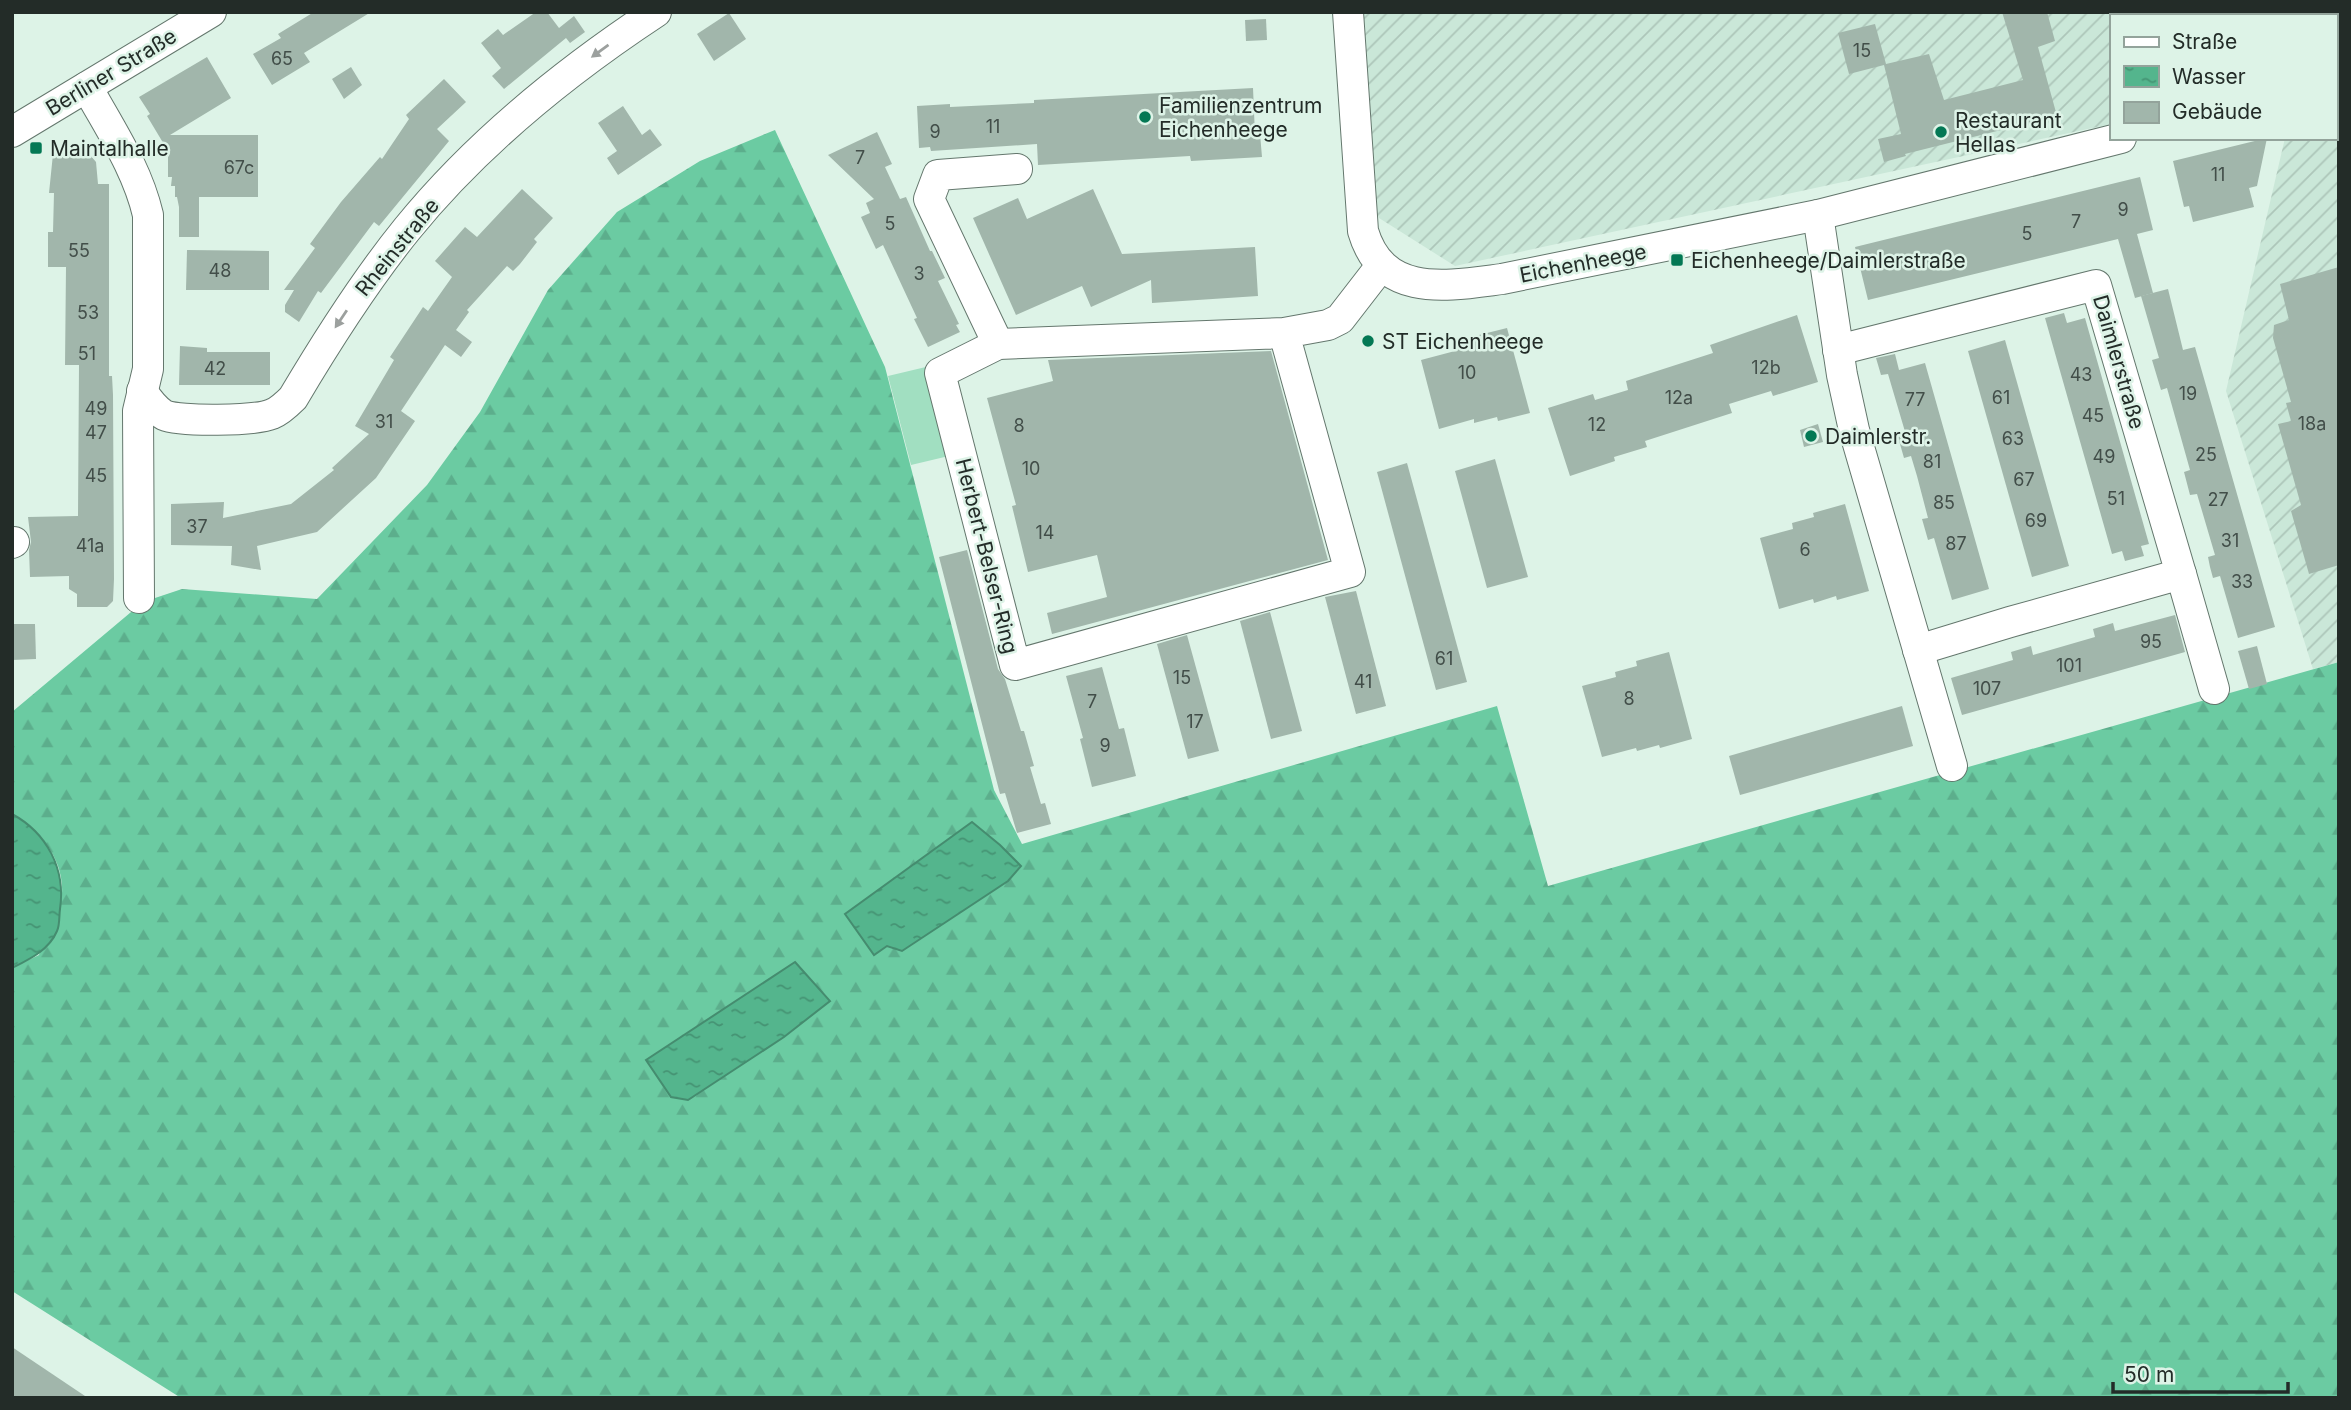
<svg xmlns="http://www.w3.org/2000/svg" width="2351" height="1410" font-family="Inter,sans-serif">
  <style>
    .industrial { fill: url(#industrial-furrows) }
    .forest { fill: url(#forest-firs); fill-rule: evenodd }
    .park { fill: #a1dfc1 }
    .water { fill: url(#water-ripples); stroke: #458c6f; stroke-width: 2 }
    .building { fill: #a1b6ab }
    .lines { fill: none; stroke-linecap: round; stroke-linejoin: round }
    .minor-casing { stroke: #64776d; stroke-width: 32 }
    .minor { stroke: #fff; stroke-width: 30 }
    .oneway { fill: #9ca09e }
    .poi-dot { fill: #037854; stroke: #ddf3e7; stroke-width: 2.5 }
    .labels { text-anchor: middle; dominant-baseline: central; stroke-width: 5; stroke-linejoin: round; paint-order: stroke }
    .number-label { font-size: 18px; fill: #424e49 }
    .street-label { font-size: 21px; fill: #232c28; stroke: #ddf3e7 }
    .poi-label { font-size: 21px; fill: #232c28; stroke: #ddf3e7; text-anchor: start }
  </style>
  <defs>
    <pattern id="industrial-furrows" width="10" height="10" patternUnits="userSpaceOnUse" patternTransform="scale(1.75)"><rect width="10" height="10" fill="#cae7d8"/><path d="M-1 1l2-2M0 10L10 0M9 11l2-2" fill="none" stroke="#adc6b9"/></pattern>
    <pattern id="forest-firs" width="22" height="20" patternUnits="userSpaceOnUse" patternTransform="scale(1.75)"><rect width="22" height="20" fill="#6bcba2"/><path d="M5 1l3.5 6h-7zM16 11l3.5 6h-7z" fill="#5cae8c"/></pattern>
    <pattern id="water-ripples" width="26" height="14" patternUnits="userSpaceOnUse" patternTransform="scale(1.75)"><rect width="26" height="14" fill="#54b58d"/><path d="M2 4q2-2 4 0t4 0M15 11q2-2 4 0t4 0" fill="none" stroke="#459373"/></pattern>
  </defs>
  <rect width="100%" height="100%" fill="#ddf3e7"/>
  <!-- industrial -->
  <g class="industrial">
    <path d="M1356 12H2302L2303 16H2111V124L1455 266 1379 218 1371 201Z"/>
    <path d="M2335 112 2339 115V662L2313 669 2226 391 2285 138H2335Z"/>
  </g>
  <!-- forest -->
  <path class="forest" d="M775 130 885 367 994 790 1022 844 1497 706 1548 886 2339 662V1398H181L12 1291V968L39 955C44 941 62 907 62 893 64 860 40 829 12 814V712L143 602 182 589 317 599 427 485 480 412 548 290 617 212 700 161ZM971 822 1000 845 1021 866 887 945ZM794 962 830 1001 784 1037 689 1099Z"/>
  <!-- park -->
  <path class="park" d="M930 366 953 455 911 465 888 376Z"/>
  <!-- water -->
  <g class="water">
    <path d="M12 814C47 833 66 869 60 909 59 915 60 925 57 931 49 950 30 959 12 968Z"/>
    <path d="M972 822 1000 845 1021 866 1008 881 902 951 887 946 874 955 845 914Z"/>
    <path d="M795 962 830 1001 784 1037 688 1100 671 1097 646 1060Z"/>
  </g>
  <!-- building -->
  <g class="building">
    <path d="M314 12H371L304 53 310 62 272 85 253 54 281 38 278 34Z"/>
    <path d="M536 12H547L559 28 574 16 585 32 570 43 566 38 504 89 492 76 501 68 481 43 498 29 503 35Z"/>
    <path d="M2002 12H2047L2055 41 2038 47 2057 116 1905 154 1906 156 1884 162 1878 139 1901 134 1884 65 1849 74 1838 33 1875 24 1886 64 1929 54 1944 100 2023 80Z"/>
    <path d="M729 13 746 39 714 61 697 34Z"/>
    <path d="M1266 19 1267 40 1246 41 1245 20Z"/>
    <path d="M207 57 231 98 170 135H258V197H199V237H179V207L177 197H175V186H171L172 177H168V151L147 116 150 114 139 97Z"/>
    <path d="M351 67 362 85 344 99 332 79Z"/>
    <path d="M444 79 466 102 437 129 449 141 379 226 374 222 321 293 318 291 299 322 285 312V305L294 290H284L315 248 310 244 341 202 380 157 382 159 409 119 406 115Z"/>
    <path d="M1253 88 1255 135 1260 134 1262 157 1191 161 1190 156 1038 165 1037 144 931 151 930 147 919 148 917 106 950 104V107L1034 103V100Z"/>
    <path d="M623 106 642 135 650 129 662 145 618 175 607 158 617 151 598 123Z"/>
    <path d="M877 132 892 164 885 167 900 199 906 197 930 251H932L945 278 938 281 959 324 956 325 960 332 928 347 914 319 917 318 883 245 876 249 861 217 870 213 866 203 874 199 828 155Z"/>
    <path d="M2267 138 2257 186 2249 188 2254 207 2193 222 2189 206 2184 207 2173 161Z"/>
    <path d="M53 154 90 155 96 162 98 184H109V376H112L113 395 114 579 113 601 107 607H77V594L69 589V576L30 577 29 550 31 542 28 517 78 516 79 365H65L66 267H48V232H53L54 193H49Z"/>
    <path d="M2140 177 2153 230 2137 234 2153 293 2135 298 2118 239 1868 300 1855 247Z"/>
    <path d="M522 189 553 218 534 239 537 242 520 264 513 271 507 266 467 310 469 312 456 330 472 342 461 357 445 345 401 411 415 421 376 478 317 532 257 546 261 570 231 565 232 546 171 545V504L224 502 223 518 291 504 334 470 332 468 369 434 355 426 394 360 390 357 423 307 428 311 452 277 435 261 465 227 477 237Z"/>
    <path d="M1093 189 1122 254 1255 247 1258 296 1152 303 1151 280 1091 307 1082 286 1016 315 973 218 1018 198 1027 219Z"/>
    <path d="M187 250 269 251V290H186Z"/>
    <path d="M2339 267V565L2309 574 2291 511 2301 505 2278 424 2291 421 2286 403 2291 402 2273 338 2274 325 2289 320 2280 284Z"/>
    <path d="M2168 289 2183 350 2195 347 2275 627 2238 638 2220 576 2213 578 2210 567 2208 557 2215 555 2197 494 2190 495 2184 472 2190 470 2167 388 2161 390 2152 360 2159 358 2141 296Z"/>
    <path d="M2064 313 2067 323 2085 318 2149 544 2141 546 2144 556 2125 561 2122 551 2112 554 2045 318Z"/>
    <path d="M1797 315 1818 382 1773 396 1771 391 1729 404 1732 413 1645 441 1647 447 1614 457 1615 461 1570 476 1548 408 1593 394 1595 400 1628 390 1626 381 1713 353 1710 345Z"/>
    <path d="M1507 328 1530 413 1498 421 1497 417 1474 423V419L1439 429 1421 360 1455 351 1453 346 1475 341V336Z"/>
    <path d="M2005 340 2069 566 2032 577 1968 351Z"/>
    <path d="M180 346 207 348V352H270V385H179Z"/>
    <path d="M1271 351 1328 560 1052 634 1047 613 1107 597 1097 555 1028 572 1012 506 1016 505 987 398 1053 381 1048 360Z"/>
    <path d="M1895 354 1899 370 1925 363 1989 589 1952 600 1934 538 1928 540 1922 519 1928 518 1917 476 1911 456 1904 458 1898 437 1906 435 1888 374 1881 375 1876 358Z"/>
    <path d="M1818 424 1823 442 1804 447 1800 430Z"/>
    <path d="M1495 459 1528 577 1487 588 1455 471Z"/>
    <path d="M1407 463 1467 682 1436 690 1377 472Z"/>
    <path d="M1845 504 1869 591 1837 600 1836 596 1814 603 1813 599 1779 609 1760 538 1793 529 1792 523 1814 517 1813 513Z"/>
    <path d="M967 550 998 669 1005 679 1021 731H1024L1034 766 1030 767 1041 804 1045 803 1051 824 1017 833 1005 793 1000 794 939 557Z"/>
    <path d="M1356 591 1386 706 1356 714 1325 597Z"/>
    <path d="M1270 612 1302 731 1271 739 1240 621Z"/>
    <path d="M2175 615 2185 652 1962 715 1951 678 2013 660 2011 652 2031 646 2033 655 2095 637 2093 629 2113 623 2115 631Z"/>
    <path d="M12 624H35L36 659 12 660Z"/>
    <path d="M1187 635 1219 751 1188 759 1157 644Z"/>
    <path d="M2257 646 2267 684 2249 689 2238 651Z"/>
    <path d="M1669 652 1692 739 1660 748 1659 745 1637 751 1636 748 1602 757 1582 686 1616 677 1615 672 1637 666 1636 661Z"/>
    <path d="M1102 667 1119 729 1124 728 1136 776 1092 787 1080 739 1083 738 1066 676Z"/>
    <path d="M1902 706 1913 746 1740 795 1729 756Z"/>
    <path d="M12 1347 88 1398H12Z"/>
  </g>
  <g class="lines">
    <defs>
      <g id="minor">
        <path d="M1348 12 1363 231C1383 299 1447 286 1502 279L1818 215 2121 138"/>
        <path d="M2297 12 2298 16"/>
        <path d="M2335 85 2339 84"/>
        <path d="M87 87C110 129 137 168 148 215V369L138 411 139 598"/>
        <path d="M12 132 211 12"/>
        <path d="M1818 215 1842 375 1854 430 1952 766"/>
        <path d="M1284 333 1350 572 1015 665 940 373 998 344 1284 333 1328 325 1340 319 1381 266"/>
        <path d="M998 344 929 199 938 175 1017 169"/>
        <path d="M1838 350 2096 285 2181 574 2010 622 1918 650"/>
        <path d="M142 391C148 400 154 409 164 415 180 422 255 421 272 414 280 411 287 404 293 398 328 339 364 282 407 229 476 144 565 72 656 12"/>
        <path d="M12 543 14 542"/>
        <path d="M2181 574 2214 689"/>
      </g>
    </defs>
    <!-- minor casing -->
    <use href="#minor" class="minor-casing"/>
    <!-- minor -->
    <use href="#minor" class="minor"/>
  </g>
  <!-- one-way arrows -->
  <defs><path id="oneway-solid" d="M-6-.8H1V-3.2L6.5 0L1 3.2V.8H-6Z" transform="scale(1.75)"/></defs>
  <g class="oneway">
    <use href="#oneway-solid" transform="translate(600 51) rotate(144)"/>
    <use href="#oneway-solid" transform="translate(341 319) rotate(124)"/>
  </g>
  <!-- markers -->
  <g class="poi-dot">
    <circle cx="1145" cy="117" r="7"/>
    <circle cx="1941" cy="132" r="7"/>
    <rect x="29" y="141" width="14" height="14" rx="3.5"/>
    <rect x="1670" y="253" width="14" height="14" rx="3.5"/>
    <circle cx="1368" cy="341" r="7"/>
    <circle cx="1811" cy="436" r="7"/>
  </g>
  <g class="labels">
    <!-- number labels -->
    <g class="number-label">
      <text x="1862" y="50">15</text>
      <text x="282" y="58">65</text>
      <text x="993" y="126">11</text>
      <text x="935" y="131">9</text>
      <text x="860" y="157">7</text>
      <text x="239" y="167">67c</text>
      <text x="2218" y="174">11</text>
      <text x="2123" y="209">9</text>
      <text x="2076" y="221">7</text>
      <text x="890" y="223">5</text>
      <text x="2027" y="233">5</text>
      <text x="79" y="250">55</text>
      <text x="220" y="270">48</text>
      <text x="919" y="273">3</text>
      <text x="88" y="312">53</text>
      <text x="87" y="353">51</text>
      <text x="1766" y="367">12b</text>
      <text x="215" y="368">42</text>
      <text x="1467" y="372">10</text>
      <text x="2081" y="374">43</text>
      <text x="2188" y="393">19</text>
      <text x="1679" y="397">12a</text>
      <text x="2001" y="397">61</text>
      <text x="1915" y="399">77</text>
      <text x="96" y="408">49</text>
      <text x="2093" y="415">45</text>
      <text x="384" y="421">31</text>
      <text x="2312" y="423">18a</text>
      <text x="1597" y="424">12</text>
      <text x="1019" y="425">8</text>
      <text x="96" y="432">47</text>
      <text x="2013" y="438">63</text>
      <text x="2206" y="454">25</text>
      <text x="2104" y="456">49</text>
      <text x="1932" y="461">81</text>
      <text x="1031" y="468">10</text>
      <text x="96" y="475">45</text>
      <text x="2024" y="479">67</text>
      <text x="2116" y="498">51</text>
      <text x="2218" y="499">27</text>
      <text x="1944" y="502">85</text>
      <text x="2036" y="520">69</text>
      <text x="197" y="526">37</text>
      <text x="1045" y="532">14</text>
      <text x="2230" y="540">31</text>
      <text x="1956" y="543">87</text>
      <text x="90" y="545">41a</text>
      <text x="1805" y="549">6</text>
      <text x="2242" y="581">33</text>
      <text x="2151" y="641">95</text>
      <text x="1444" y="658">61</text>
      <text x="2069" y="665">101</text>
      <text x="1182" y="677">15</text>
      <text x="1363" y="681">41</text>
      <text x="1987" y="688">107</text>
      <text x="1629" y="698">8</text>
      <text x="1092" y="701">7</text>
      <text x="1195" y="721">17</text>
      <text x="1105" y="745">9</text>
    </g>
    <!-- street labels -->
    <g class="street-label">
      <text transform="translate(111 72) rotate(-31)">Berliner Straße</text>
      <text transform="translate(397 247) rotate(-51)">Rheinstraße</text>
      <text transform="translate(1583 263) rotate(-11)">Eichenheege</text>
      <text transform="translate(2119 362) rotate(74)">Daimlerstraße</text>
      <text transform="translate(987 556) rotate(76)">Herbert-Belser-Ring</text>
    </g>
    <!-- poi labels -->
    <g class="poi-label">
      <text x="1159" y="105">Familienzentrum<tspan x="1159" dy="24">Eichenheege</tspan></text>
      <text x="1955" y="120">Restaurant<tspan x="1955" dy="24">Hellas</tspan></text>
      <text x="50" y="148">Maintalhalle</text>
      <text x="1691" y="260">Eichenheege/Daimlerstraße</text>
      <text x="1382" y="341">ST Eichenheege</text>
      <text x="1825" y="436">Daimlerstr.</text>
    </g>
  </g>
  <!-- border -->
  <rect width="2351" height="1410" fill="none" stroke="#232c28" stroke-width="28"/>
  <!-- legend -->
  <rect x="2110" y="14" width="228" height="126" fill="#ddf3e7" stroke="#93a39b" stroke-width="2"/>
  <rect x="2124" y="37" width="35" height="10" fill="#ffffff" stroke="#93a39b" stroke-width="2"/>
  <text x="2172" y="49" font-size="21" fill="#232c28">Straße</text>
  <rect x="2124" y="66" width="35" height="21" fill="url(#water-ripples)" stroke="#93a39b" stroke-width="2"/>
  <text x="2172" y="84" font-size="21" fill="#232c28">Wasser</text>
  <rect x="2124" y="102" width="35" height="21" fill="#a1b6ab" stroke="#93a39b" stroke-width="2"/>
  <text x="2172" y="119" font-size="21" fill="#232c28">Gebäude</text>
  <!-- scale -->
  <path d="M2113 1382v10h175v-10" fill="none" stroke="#232c28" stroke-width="3.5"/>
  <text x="2124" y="1382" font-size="21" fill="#232c28" stroke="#ddf3e7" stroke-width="5" paint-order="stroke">50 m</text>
</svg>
